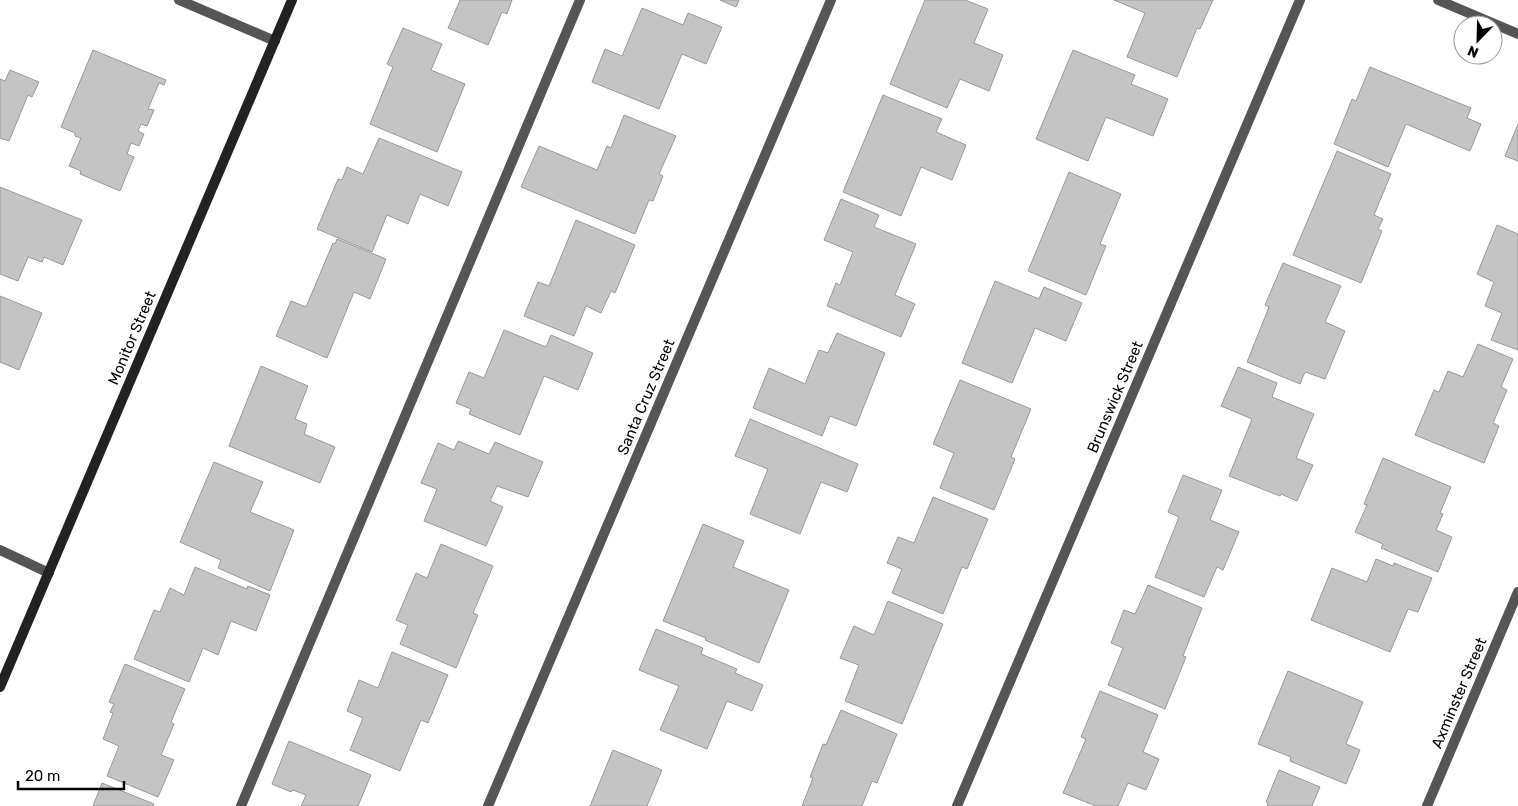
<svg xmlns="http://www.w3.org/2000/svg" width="1518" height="806" font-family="Rubik,sans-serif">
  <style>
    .building { fill: #c4c4c4; stroke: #999 }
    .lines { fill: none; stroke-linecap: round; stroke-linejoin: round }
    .lane { stroke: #555; stroke-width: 10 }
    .street { stroke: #555; stroke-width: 10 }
    .secondary { stroke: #222; stroke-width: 10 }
    .labels { text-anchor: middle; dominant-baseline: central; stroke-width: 4; stroke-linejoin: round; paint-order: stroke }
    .street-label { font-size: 15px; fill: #000; stroke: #fff }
  </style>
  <rect width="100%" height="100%" fill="#fff"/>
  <!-- building -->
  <g class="building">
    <path d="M460 0H512L507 14 502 12 488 45 448 28Z"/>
    <path d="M720 0H739L736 7Z"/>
    <path d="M925 0H965L988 9 974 43 1003 55 989 91 960 79 947 108 890 84Z"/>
    <path d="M1114 0H1213L1200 29 1197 28 1177 77 1127 57 1145 13Z"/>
    <path d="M642 8 683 25 688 13 722 27 706 64 682 54 659 109 592 82 605 49 622 56Z"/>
    <path d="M403 28 442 44 431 70 465 84 437 152 370 124 393 67 387 64Z"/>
    <path d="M93 50 166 80 164 85 159 83 148 109 154 110 147 126 141 124 138 131 144 134 139 146 131 143 127 154 134 157 120 191 80 174 81 171 69 166 81 138 75 136V133L61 127Z"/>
    <path d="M1073 50 1135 75 1131 84 1168 99 1153 136 1106 117 1088 161 1036 139Z"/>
    <path d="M1370 67 1471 108 1467 118 1481 124 1470 151 1406 124 1388 167 1334 144 1352 99 1356 101Z"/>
    <path d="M10 70 39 82 32 97 28 95 9 141 0 138V79L5 81Z"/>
    <path d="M883 95 942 119 936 132 966 145 952 180 921 167 901 216 843 192Z"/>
    <path d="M624 115 676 136 659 174 663 176 653 201 649 200 635 234 521 187 539 146 597 170 607 146 611 148Z"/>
    <path d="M1518 124V161L1505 156Z"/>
    <path d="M379 138 462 172 448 206 420 194 408 224 387 215 372 252 317 229 338 179 342 180 347 167 363 174Z"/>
    <path d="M1337 151 1391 174 1374 215 1383 219 1378 229 1382 231 1361 283 1293 255Z"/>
    <path d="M1069 172 1121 194 1100 244 1106 246 1086 295 1028 271Z"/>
    <path d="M0 187 82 220 63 265 44 257 42 262 28 257 18 281 0 274Z"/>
    <path d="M841 199 879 215 874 227 916 244 895 295 915 304 901 337 827 306 836 283 840 285 853 252 824 240Z"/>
    <path d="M576 220 635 245 615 293 611 291 601 313 586 306 574 336 524 316 538 282 549 286Z"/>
    <path d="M1497 225 1518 234V350L1491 340 1502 313 1485 306 1494 282 1477 274Z"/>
    <path d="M337 239 386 259 370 299 354 292 327 358 276 336 291 301 306 307 333 243 335 244Z"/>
    <path d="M1283 263 1341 286 1325 322 1345 331 1325 379 1305 372 1300 384 1247 362 1269 307 1265 305Z"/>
    <path d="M995 281 1039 299 1044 287 1082 303 1066 341 1035 328 1012 383 962 363Z"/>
    <path d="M0 296 42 313 19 370 0 362Z"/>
    <path d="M504 330 546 347 551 335 593 353 578 390 544 376 520 435 469 414 471 409 456 403 469 372 484 378Z"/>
    <path d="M837 333 885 353 856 426 830 416 822 436 753 408 769 368 805 384 819 350 828 353Z"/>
    <path d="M1478 344 1513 359 1501 387 1507 390 1493 423 1499 426 1484 463 1415 435 1434 390 1439 392 1448 371 1463 377Z"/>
    <path d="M261 366 308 386 295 419 307 424 304 434 335 447 320 483 229 446Z"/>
    <path d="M1238 367 1277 383 1272 397 1314 414 1296 458 1313 465 1297 501 1281 494 1280 496 1229 476 1252 419 1221 406Z"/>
    <path d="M960 380 1031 409 1011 457 1015 459 994 510 940 488 954 453 933 444Z"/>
    <path d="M750 419 858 464 847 492 821 482 800 534 750 514 768 469 735 456Z"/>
    <path d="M458 441 489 454 495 442 543 462 528 497 497 486 490 501 503 507 486 546 424 521 437 489 421 483 438 443 454 450Z"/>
    <path d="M1383 458 1451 487 1440 513 1443 514 1436 530 1452 537 1438 572 1381 548 1383 544 1355 532 1367 505 1364 504Z"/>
    <path d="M214 462 263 482 250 512 294 530 270 591 218 568 221 560 180 542Z"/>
    <path d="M1183 475 1222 490 1210 520 1239 532 1223 570 1217 567 1204 597 1155 577 1179 517 1168 512Z"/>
    <path d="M933 497 988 519 967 569 962 567 943 614 892 593 902 569 887 563 898 537 914 543Z"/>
    <path d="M703 524 744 541 733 567 789 590 759 663 705 640 706 638 663 621Z"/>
    <path d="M441 544 493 566 473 613 478 615 456 668 400 644 408 625 396 620 416 573 427 578Z"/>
    <path d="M1376 559 1393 566 1394 563 1432 578 1418 612 1408 609 1390 652 1311 620 1332 568 1367 582Z"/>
    <path d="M195 567 247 589 248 586 270 595 256 631 231 621 218 655 203 648 189 682 134 659 154 610 160 612 170 588 184 595Z"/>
    <path d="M1148 585 1202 608 1183 656 1186 657 1165 709 1108 685 1123 648 1111 643 1124 610 1135 614Z"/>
    <path d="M888 601 943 624 902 724 845 701 859 665 840 658 854 626 874 635Z"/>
    <path d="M656 629 703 648 701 654 737 669 735 673 763 685 752 711 727 701 707 749 660 730 679 686 639 670Z"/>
    <path d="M392 652 448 675 428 723 421 720 400 771 350 750 363 718 347 711 359 680 378 688Z"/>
    <path d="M125 664 185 689 171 722 174 724 161 755 174 760 158 797 107 776 119 746 103 739 113 713 110 712 114 704 109 702Z"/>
    <path d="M1288 671 1363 702 1346 744 1360 750 1346 784 1290 761 1291 757 1258 744Z"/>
    <path d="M1100 691 1158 715 1143 752 1159 759 1146 790 1128 783 1118 806H1096L1063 793 1086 739 1081 737Z"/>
    <path d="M841 710 897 734 877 783 872 781 862 806H802L813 778 810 777 823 744 826 745Z"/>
    <path d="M289 741 371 775 358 806H301L306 795 293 790 291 792 272 784Z"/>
    <path d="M613 750 662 770 647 806H590Z"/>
    <path d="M1279 770 1320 787 1312 806H1267L1268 803 1266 802Z"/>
    <path d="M102 783 154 804 153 806H93Z"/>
  </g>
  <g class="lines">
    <!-- lane -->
    <g class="lane">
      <path d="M0 550 49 573"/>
      <path d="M241 806 580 0"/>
    </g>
    <!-- street -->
    <g class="street">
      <path d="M179 0 275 41"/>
      <path d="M1438 0 1518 34"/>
      <path d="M488 806 831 0"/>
      <path d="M957 806 1300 0"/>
      <path d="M1427 806 1518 592"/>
    </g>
    <!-- secondary -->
    <path class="secondary" d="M0 687 292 0"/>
  </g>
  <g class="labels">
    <!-- street labels -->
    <g class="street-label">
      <text transform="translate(132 338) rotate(-67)">Monitor Street</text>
      <text transform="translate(646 397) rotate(-67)">Santa Cruz Street</text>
      <text transform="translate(1115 397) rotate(-67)">Brunswick Street</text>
      <text transform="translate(1459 693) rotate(-67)">Axminster Street</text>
    </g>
  </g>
  <!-- north arrow -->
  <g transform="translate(1478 40) rotate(203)"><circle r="24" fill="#ffffff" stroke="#999999"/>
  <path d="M0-4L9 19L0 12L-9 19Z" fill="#000000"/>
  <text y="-8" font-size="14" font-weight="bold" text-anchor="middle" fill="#000000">N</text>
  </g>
  <!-- scale -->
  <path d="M18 781v8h106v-8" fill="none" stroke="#000000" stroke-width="2.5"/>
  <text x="25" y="781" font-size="15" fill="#000000" stroke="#ffffff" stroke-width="4" paint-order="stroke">20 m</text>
</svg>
